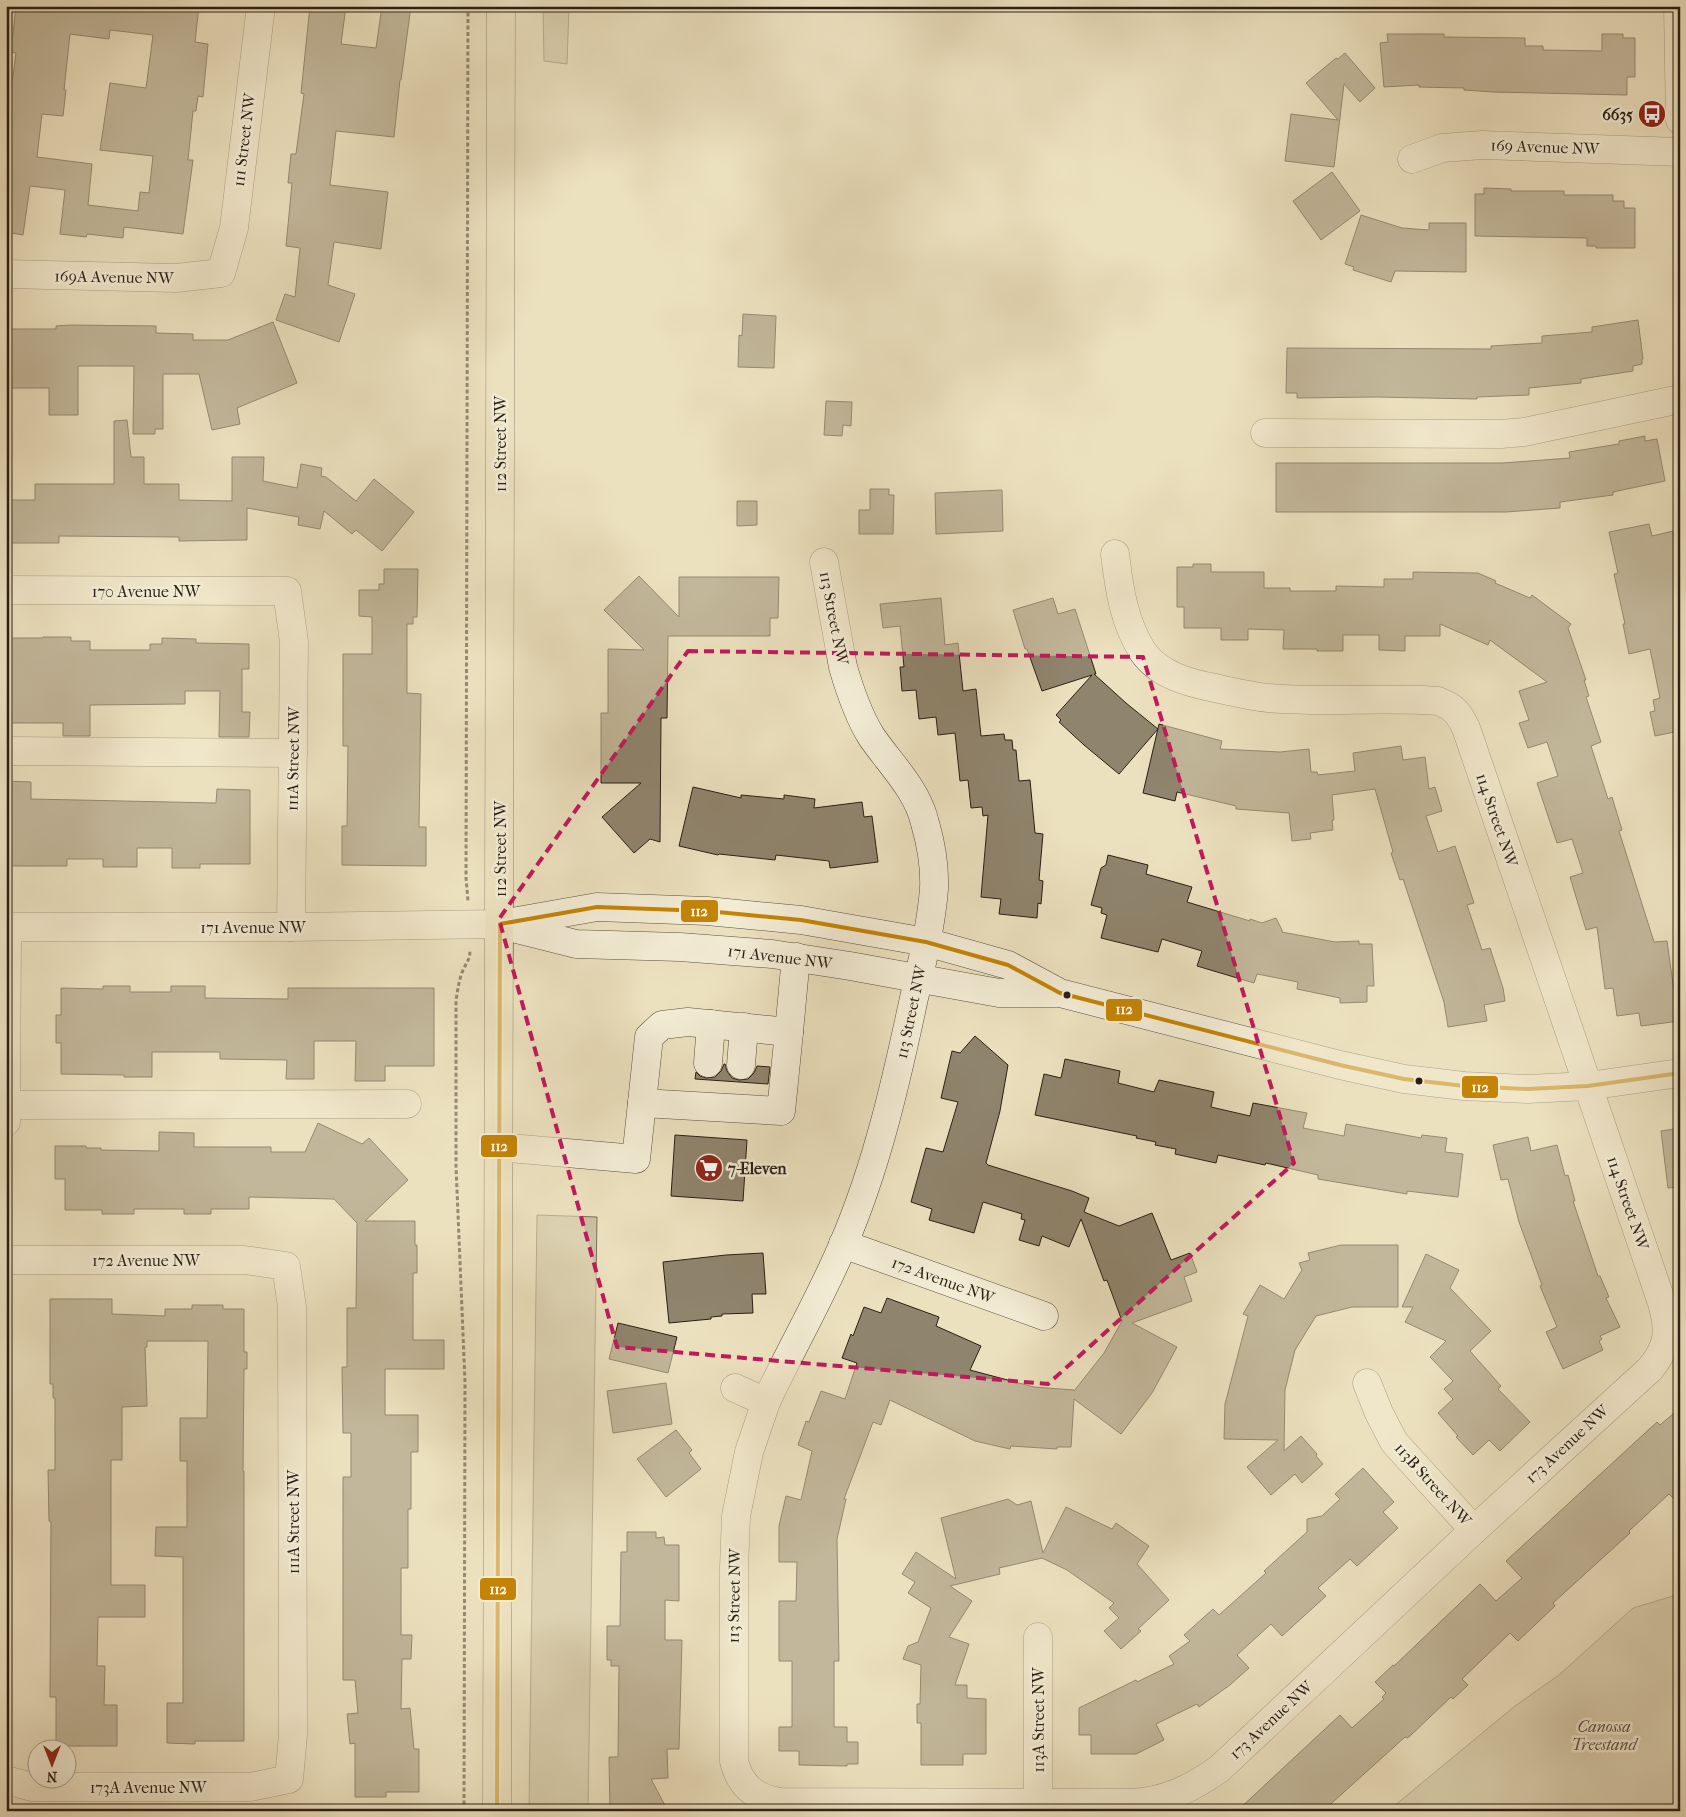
<svg xmlns="http://www.w3.org/2000/svg" width="1686" height="1817" font-family="'IM FELL French Canon',serif">
  <style>
    .green { fill: #cbc0a2; stroke: #7a705b }
    .building { fill: #8f846d; stroke: #2a1f14; fill-rule: evenodd }
    .lines { fill: none; stroke-linecap: round; stroke-linejoin: round }
    .minor-casing { stroke: #5a503f; stroke-width: 29 }
    .major-casing { stroke: #2a1f14; stroke-width: 29 }
    .path { stroke: #2a1f14; stroke-width: 3; stroke-dasharray: 4 2.5; stroke-linecap: butt }
    .minor { stroke: #f3ecd5; stroke-width: 28 }
    .major { stroke: #ece1bf; stroke-width: 28 }
    .bus-1-casing { stroke: #f3ecd5; stroke-width: 8 }
    .bus-1 { stroke: #c48405; stroke-width: 4 }
    .marked { fill: none; stroke: #c2185b; stroke-width: 4; stroke-dasharray: 10 6; stroke-linejoin: round }
    .bus-dot { fill: #2a1f14; stroke: #f3ecd5; stroke-width: 2 }
    .labels { text-anchor: middle; dominant-baseline: central; stroke-width: 5; stroke-linejoin: round; paint-order: stroke }
    .poi-label { font-size: 16px; font-weight: bold; fill: #2a1f14; stroke: #f3ecd5; text-anchor: end }
    .street-label { font-size: 16px; fill: #2a1f14; stroke: #f3ecd5 }
    .park-label { font-size: 16px; font-style: italic; fill: #5a4f3f; stroke: #f3ecd5 }
    .line-badge { stroke: #f3ecd5; stroke-width: 2 }
    .badge-label { font-size: 14px; text-anchor: middle; font-weight: bold; fill: #fff }
  </style>
  <rect width="100%" height="100%" fill="#ece1bf"/>
  <filter id="stains"><feTurbulence type="fractalNoise" baseFrequency=".004" numOctaves="4"/><feColorMatrix values="0 0 0 0 .2 0 0 0 0 .09 0 0 0 0 .02 0 0 0 .5 -.17"/></filter>
  <radialGradient id="worn" r=".72"><stop offset=".6" stop-color="#630" stop-opacity="0"/><stop offset="1" stop-color="#630" stop-opacity=".3"/></radialGradient>
  <!-- green -->
  <g class="green">
    <path d="M543 6H569L567 64 544 61Z"/>
    <path d="M537 1215 597 1217 588 1811H529Z"/>
    <path d="M1680 1594V1811H1388L1515 1706 1559 1675 1633 1608Z"/>
  </g>
  <!-- building -->
  <g class="building">
    <path d="M16 6H199L195 42 208 44 203 97 198 96 196 111H193L188 160H193L183 234 124 227 123 238 87 234 86 237 60 234 65 190 30 186 23 235 6 232V130L16 53 11 52ZM110 30 153 35 146 88 110 83 100 150 153 156 149 193 140 192 138 211 88 205 92 164 37 157 42 114 63 116 66 90H64L70 34 109 39Z"/>
    <path d="M310 6H346L341 44 376 48 382 6H411L401 80H400L394 137 336 131 330 185 388 192 381 249 334 242 328 285 355 294 339 342 276 320 285 294 295 297 300 248 286 246 292 183H288L291 154H296L304 94 301 93Z"/>
    <path d="M1387 34H1444V37L1525 38V46H1543V50L1602 51V34H1623V38H1635V77H1627V95L1493 92 1464 90V88L1419 87V85L1384 87 1380 43 1388 42Z"/>
    <path d="M1345 53 1375 88 1360 102 1344 84 1334 167 1285 161 1291 114 1338 120 1306 83 1336 58 1338 59Z"/>
    <path d="M1332 172 1360 211 1321 240 1293 201Z"/>
    <path d="M1484 188 1511 189V191H1564V195H1613V201H1624V208H1635V248H1596V246H1587V238L1475 236V194H1484Z"/>
    <path d="M1361 215 1402 228 1429 230V223H1466V272L1395 271 1391 282 1353 270 1354 267 1345 264Z"/>
    <path d="M743 314 776 316 774 368 738 367 739 335 742 336Z"/>
    <path d="M1638 320 1643 359H1642V364L1633 366V371L1581 379V383L1529 388V395L1477 397V399L1375 397 1297 398V393H1286L1287 348 1491 349V346L1542 343V336L1592 332V327Z"/>
    <path d="M273 322 297 383 237 408 240 424 212 430 199 374H163V429H155V434H133L134 366H78V415H49V388H6L8 329H56V326L70 325 156 326V333L193 334V340H228Z"/>
    <path d="M826 401 852 402 851 426 843 425 842 436 824 435Z"/>
    <path d="M127 420 131 457H144V484H179V500L232 501V457H264L263 481 297 488 301 464 322 468 321 476 326 477 356 501 374 479 414 512 382 551 356 530 352 534 324 511 320 529 298 525 299 517 247 508V540L179 541V537L59 536V543H6V500H35V484H114V421Z"/>
    <path d="M1645 436V441L1657 439 1665 481 1613 492V495L1560 502V508L1506 512H1276V463H1503L1570 458 1569 452 1619 444V441Z"/>
    <path d="M870 489H889V495H894L893 534H859V510H870Z"/>
    <path d="M1002 490 1003 531 936 534 935 493Z"/>
    <path d="M737 501H757V525L737 526Z"/>
    <path d="M1649 524 1652 536 1673 531 1680 562V731L1655 736 1650 712 1655 711 1653 700 1660 698 1650 649 1629 654 1623 624H1625L1614 574 1618 573 1609 532Z"/>
    <path d="M1193 564H1211V572H1264V588H1290V591H1336V586L1384 587V579H1413V572L1478 573 1496 581 1495 583 1530 598 1532 595 1571 624 1568 628 1586 680H1584L1589 696 1586 697 1601 742 1591 746 1608 799 1612 797 1622 830 1619 831 1654 942 1667 941 1674 991 1680 990V1021L1641 1026 1639 1013 1617 1016 1613 988 1605 989 1597 927 1586 930 1570 877 1583 873 1572 839 1557 843 1537 783 1558 776 1547 742 1528 748 1519 723 1529 720 1519 691 1547 682 1490 640 1488 645 1440 624V636H1405V651L1379 650V635H1343V651H1317V649H1283L1284 630 1248 629V640H1221V628H1184V607H1177V567H1193Z"/>
    <path d="M384 569H418L417 617H413V624H407V693L421 694 419 827H426V866L342 865V826H347L348 746H343V654H372V617L359 616V590H379V584H384Z"/>
    <path d="M639 576 679 617V577H779L778 618H770V636H668L667 718H661L660 842 650 839 634 853 602 817 641 783H601V713H608V649L644 650 604 610Z"/>
    <path d="M941 598 945 645 958 643 963 691 976 689 981 736 1004 734 1005 740H1012L1013 750H1016L1019 781 1030 780 1035 833 1043 834 1039 880 1043 881 1041 904 1038 903 1037 918 999 914 1001 899 981 897 988 815 983 816 982 807 971 808 968 780 960 781 955 733 938 735 936 717 919 719 916 690 902 691 900 667H904L900 626 883 628 880 604Z"/>
    <path d="M1053 598 1058 614 1075 609 1096 674H1094L1126 703 1158 729 1119 774 1084 745 1059 722 1061 720 1056 715 1092 675 1042 691 1027 649H1025L1013 610Z"/>
    <path d="M43 637H71V641H90V650H150V644H162V638L196 639V643L249 644V669H242V712H250L249 737H219L220 691H185V704L90 705V736H63V723H6L7 638H43Z"/>
    <path d="M1159 724 1222 741 1220 749 1280 752 1309 749 1311 772H1317L1318 775 1355 771 1353 753 1401 746 1403 760 1425 757 1429 789 1435 787 1442 811 1426 816 1438 852 1455 846 1474 903 1467 905 1482 950 1490 948 1503 988 1505 1001 1484 1005 1487 1021 1448 1027 1444 1002 1403 879 1400 880 1391 853 1393 852 1375 789 1332 795 1334 820H1332L1333 830 1310 833 1311 839 1292 841 1289 813 1236 809V806L1177 792 1175 801 1143 793Z"/>
    <path d="M6 781 31 782V799L216 803 217 789 250 790V864H200V868H172V848H137V867H103V859H67V866H6Z"/>
    <path d="M693 787 741 798V795L784 799V795L815 799 814 808 862 802 864 817 872 816 878 862 830 868 829 861 776 855 775 860 719 854 718 855 679 846Z"/>
    <path d="M1108 855 1148 865 1146 874 1192 887 1187 902 1250 921V919L1262 923 1276 918 1282 930V932L1335 942 1359 941V944H1372L1374 986H1367V1002L1340 1003V998L1297 989 1298 982 1257 974 1254 983 1197 966 1202 951 1162 939 1158 952 1101 938 1107 915 1101 913 1102 908 1091 905 1101 868 1106 865Z"/>
    <path d="M103 986H130V992H171V986H205V998L288 999V988H434V1066H385V1081H355L356 1041H314V1079H286L287 1060 220 1059V1052H152V1077H124V1075L61 1074V1043H56V1015H61V988L103 989Z"/>
    <path d="M975 1036 1008 1065 1000 1111 986 1163 988 1165 1072 1191 1089 1198 1084 1212 1119 1226 1152 1213 1171 1260 1190 1253 1197 1272 1184 1277 1192 1301 1132 1323 1177 1347 1152 1393 1121 1434 1074 1399 1071 1447H1057V1449L1011 1446 1010 1449 975 1441 890 1400 881 1425 873 1422 844 1499H846L837 1539 839 1661H834V1727H847V1742H858V1764H847V1766L799 1765V1751H779V1727H792V1661H779V1601H796L797 1562H779V1526L786 1496 801 1500 812 1451 798 1445 806 1421 809 1422 821 1391 845 1399 857 1363 842 1358 851 1334 853 1336 864 1307 881 1313 887 1298 939 1317 936 1326 981 1346 970 1370 1034 1387 1074 1390V1391L1104 1353 1122 1321 1107 1280 1104 1281 1081 1219 1069 1247 1042 1236 1039 1246 1019 1240 1025 1220 1021 1219 1022 1214 983 1202 974 1233 929 1220 932 1209 911 1202 926 1148 943 1152 958 1102 941 1098 952 1051 960 1053Z"/>
    <path d="M1065 1059 1120 1071 1118 1083 1154 1092 1159 1080 1214 1092 1211 1107 1250 1116 1253 1103 1307 1113 1303 1128 1344 1136 1346 1124 1421 1138 1422 1135 1447 1138 1445 1152 1463 1154 1458 1197 1407 1191V1194L1318 1179V1175L1266 1163 1265 1165 1218 1155 1216 1163 1175 1154 1176 1149 1155 1145 1156 1142 1136 1138 1137 1136 1035 1115 1044 1074 1061 1078Z"/>
    <path d="M724 1064H725L727 1071 732 1078 739 1080 748 1079 754 1073 757 1066 770 1067 768 1084 695 1079 696 1072 700 1076 706 1078 715 1077 721 1071Z"/>
    <path d="M318 1123 362 1144 369 1138 408 1180 365 1221H415V1245H417V1273H413V1340H444V1369H385V1415H418V1452H411V1509H408V1568H401V1635H412L411 1659H402L401 1709 410 1708 414 1749H419V1792H386V1797H355V1743L350 1744 347 1714 358 1713 355 1680H343V1477H351V1433H343L342 1367H347V1308H356L357 1223 334 1199 249 1197V1209H211V1214H184V1209H134V1214H102V1210H65V1179H55V1146H86V1148H101V1150L159 1151V1132L194 1133V1147H271V1152H305Z"/>
    <path d="M1680 1128V1187L1668 1188 1661 1131Z"/>
    <path d="M675 1135 747 1140 743 1201 671 1196Z"/>
    <path d="M1528 1137 1531 1151 1557 1145 1565 1176 1568 1175 1575 1201H1573L1598 1276H1600L1609 1297 1606 1298 1620 1327 1600 1336 1602 1339 1599 1341 1603 1350 1563 1369 1546 1332 1557 1327 1540 1286 1542 1285 1519 1222 1508 1179 1501 1180 1493 1145Z"/>
    <path d="M1341 1245H1398V1307H1352L1316 1316 1295 1350 1285 1390 1284 1451 1301 1436 1317 1454 1316 1456 1323 1464 1302 1483 1295 1474 1271 1495 1247 1467 1278 1440 1224 1439 1225 1404 1248 1316 1243 1314 1260 1285 1284 1299 1302 1270 1299 1263 1310 1260 1308 1253Z"/>
    <path d="M763 1253 766 1294H752L753 1313 722 1314V1316L711 1317V1319L669 1323 663 1262 726 1255Z"/>
    <path d="M1426 1254 1459 1270 1450 1288 1491 1331 1470 1351 1501 1386 1498 1389 1530 1422 1500 1451 1489 1440 1473 1455 1456 1437 1458 1436 1438 1413 1453 1399 1444 1389 1453 1381 1430 1357 1446 1341 1405 1322 1413 1307H1402Z"/>
    <path d="M50 1299H112V1314L165 1316V1309H192V1305H223V1309H244V1352H247V1369H244L243 1471H244V1741H195V1744L167 1743V1703H183V1557L155 1556 156 1527H187V1461H180V1418H207L208 1341H147V1347H145L147 1406 122 1407V1460H111V1585H145V1617H98L97 1666H105L104 1705H117V1746H56V1697H50L51 1522 49 1521 48 1470H55V1398H53V1384H50Z"/>
    <path d="M618 1323 677 1337 668 1373 609 1359Z"/>
    <path d="M666 1383 672 1424 613 1433 607 1391Z"/>
    <path d="M1680 1408V1505L1669 1494 1629 1531 1630 1533 1553 1603 1555 1606 1518 1641 1510 1633 1462 1679 1468 1685 1453 1699 1451 1697 1410 1736 1407 1738 1405 1737 1323 1811H1237L1340 1715 1352 1728 1384 1699 1382 1697 1386 1693 1375 1682 1393 1665 1394 1666 1480 1584 1496 1601 1522 1578 1506 1561 1657 1422 1660 1425Z"/>
    <path d="M676 1430 692 1450 689 1453 701 1469 666 1497 637 1459Z"/>
    <path d="M1363 1468 1394 1502 1383 1512 1398 1528 1357 1566 1350 1559 1318 1588 1326 1596 1282 1636 1271 1624 1237 1655 1249 1668 1230 1685 1199 1707 1197 1704 1156 1724 1164 1740 1136 1754H1091V1735H1079V1708L1136 1680 1137 1682 1174 1664 1169 1656 1190 1641 1184 1635 1213 1609 1219 1615 1266 1573 1264 1571 1307 1532V1519L1322 1516 1340 1499 1335 1494Z"/>
    <path d="M1008 1499 1017 1505 1031 1501 1043 1553 1066 1507 1112 1529 1116 1523 1149 1546 1137 1564 1169 1600 1138 1629 1141 1631 1121 1649 1104 1631 1119 1618 1109 1608 1114 1603 1067 1570 1042 1558 999 1568 1000 1574 950 1586 972 1601 949 1637 969 1644 955 1685H967V1698L986 1699V1754H963V1765H921V1723H917V1704H920L921 1665 903 1659 908 1646 918 1642 931 1608 908 1593 915 1582 902 1574 916 1552 956 1579 941 1518Z"/>
    <path d="M627 1532H656V1538L664 1537 665 1545H679V1601L665 1600V1640H682L679 1749H667L668 1778 651 1779 668 1811H610L609 1757H618L619 1666H611V1660H607V1626H620L621 1552H627Z"/>
  </g>
  <g class="lines">
    <defs>
      <g id="minor">
        <path d="M1678 6 1680 120"/>
        <path d="M1412 159 1442 148 1482 145 1680 152"/>
        <path d="M6 274 176 278 221 273 234 228 261 6"/>
        <path d="M1265 433 1501 434 1524 432 1680 399"/>
        <path d="M824 562 843 667C850 691 858 715 871 736 890 764 917 789 925 823 931 844 935 867 934 889 931 926 922 963 914 998 896 1082 877 1166 843 1245 820 1299 791 1349 766 1402L749 1452 736 1516 734 1568V1761C740 1786 755 1798 780 1802L1131 1803C1165 1802 1192 1788 1219 1769L1474 1530 1650 1369C1669 1346 1670 1331 1662 1303L1466 728C1458 712 1454 707 1438 701 1381 697 1324 703 1268 698 1250 696 1233 692 1215 688 1189 683 1159 675 1143 652 1124 623 1119 588 1115 554"/>
        <path d="M6 590 287 591 294 642 291 927"/>
        <path d="M6 751 293 753"/>
        <path d="M6 927H291L500 924 597 907 707 911 801 920 926 942 1008 965 1060 993 1340 1065 1404 1079 1464 1086 1528 1089 1588 1086 1680 1073"/>
        <path d="M509 927 576 944 680 947 772 954 850 966 999 993H1055"/>
        <path d="M708 1063 711 1024"/>
        <path d="M741 1065 744 1027"/>
        <path d="M642 1103 781 1111 789 1032"/>
        <path d="M6 1105 407 1104"/>
        <path d="M6 1122 7 927"/>
        <path d="M498 1147 636 1159 649 1037 662 1025 688 1022 789 1032 796 957"/>
        <path d="M843 1244 1044 1316"/>
        <path d="M6 1260H244L286 1266 292 1307 293 1735 289 1779 250 1787H32L6 1780"/>
        <path d="M1367 1383 1379 1413 1394 1442 1474 1530"/>
        <path d="M735 1388 766 1402"/>
        <path d="M1038 1637V1803"/>
      </g>
      <path id="major" d="M497 1811 501 6"/>
    </defs>
    <!-- minor casing -->
    <use href="#minor" class="minor-casing"/>
    <!-- major casing -->
    <use href="#major" class="major-casing"/>
    <!-- path -->
    <g class="path">
      <path d="M468 6 466 878 468 901"/>
      <path d="M464 1811 465 1382 456 1166V1000C458 989 459 978 464 968 468 960 470 959 470 950"/>
    </g>
    <!-- minor -->
    <use href="#minor" class="minor"/>
    <!-- major -->
    <use href="#major" class="major"/>
    <defs>
      <g id="bus-1">
        <path d="M500 924 597 907 707 911 801 920 926 942 1008 965 1060 993 1340 1065 1404 1079 1464 1086 1528 1089 1588 1086 1680 1073"/>
        <path d="M497 1811 500 924"/>
      </g>
    </defs>
    <!-- bus-1 casing -->
    <use href="#bus-1" class="bus-1-casing"/>
    <!-- bus-1 -->
    <use href="#bus-1" class="bus-1"/>
  </g>
  <!-- marked area -->
  <path d="M0 0H1686V1817H0ZM688 651 1143 657 1294 1163 1048 1384 617 1347 499 919Z" fill="#ece1bf" fill-opacity=".55" fill-rule="evenodd"/>
  <path class="marked" d="M688 651 1143 657 1294 1163 1048 1384 617 1347 499 919Z"/>
  <!-- icons -->
  <defs>
    <symbol id="bus-disc" viewBox="-11 -11 22 22"><circle r="9.5" fill="#8f2418" stroke="#f3ecd5"/><path d="M-5-6H5V4H4V6H2V4H-2V6H-4V4H-5ZM-3.5-4V0h7V-4ZM-3.5 1.2v1.5H-2V1.2ZM2 1.2v1.5H3.5V1.2Z" fill="#fff"/></symbol>
    <symbol id="supermarket-disc" viewBox="-11 -11 22 22"><circle r="9.5" fill="#8f2418" stroke="#f3ecd5"/><path d="M-6-5.5h2.5l.6 2H6L4.5 2H-2.5L-4.4-4H-6ZM-1.5 3.2a1.3 1.3 0 1 0 .1 0ZM3 3.2a1.3 1.3 0 1 0 .1 0Z" fill="#fff"/></symbol>
  </defs>
  <g fill-rule="evenodd">
    <use href="#bus-disc" x="1636" y="98" width="32" height="32"/>
    <use href="#supermarket-disc" x="693" y="1152" width="32" height="32"/>
  </g>
  <!-- markers -->
  <g class="bus-dot">
    <circle cx="1067" cy="995" r="4.5"/>
    <circle cx="1419" cy="1081" r="4.5"/>
  </g>
  <g class="labels">
    <!-- poi labels -->
    <g class="poi-label">
      <text x="1633" y="114">6635</text>
      <text x="728" y="1168" text-anchor="start">7-Eleven</text>
    </g>
    <!-- street labels -->
    <g class="street-label">
      <text transform="translate(244 140) rotate(-83)">111 Street NW</text>
      <text transform="translate(1545 147) rotate(2)">169 Avenue NW</text>
      <text transform="translate(114 277) rotate(1)">169A Avenue NW</text>
      <text transform="translate(500 444) rotate(-90)">112 Street NW</text>
      <text x="146" y="591">170 Avenue NW</text>
      <text transform="translate(834 618) rotate(79)">113 Street NW</text>
      <text transform="translate(293 759) rotate(-89)">111A Street NW</text>
      <text transform="translate(1497 820) rotate(71)">114 Street NW</text>
      <text transform="translate(500 849) rotate(-90)">112 Street NW</text>
      <text x="253" y="927">171 Avenue NW</text>
      <text transform="translate(780 957) rotate(7)">171 Avenue NW</text>
      <text transform="translate(911 1012) rotate(-78)">113 Street NW</text>
      <text transform="translate(1628 1203) rotate(71)">114 Street NW</text>
      <text x="146" y="1260">172 Avenue NW</text>
      <text transform="translate(943 1280) rotate(20)">172 Avenue NW</text>
      <text transform="translate(1567 1444) rotate(-43)">173 Avenue NW</text>
      <text transform="translate(1433 1484) rotate(48)">113B Street NW</text>
      <text transform="translate(293 1522) rotate(-90)">111A Street NW</text>
      <text transform="translate(734 1596) rotate(-89)">113 Street NW</text>
      <text transform="translate(1038 1720) rotate(-90)">113A Street NW</text>
      <text transform="translate(1271 1720) rotate(-43)">173 Avenue NW</text>
      <text x="148" y="1787">173A Avenue NW</text>
    </g>
    <!-- park labels -->
    <g class="park-label">
      <text x="1604" y="1726">Canossa<tspan x="1604" dy="18">Treestand</tspan></text>
    </g>
  </g>
  <g class="line-badge">
    <rect x="680" y="899" width="39" height="24" rx="5" fill="#c48405"/>
    <rect x="1105" y="998" width="38" height="24" rx="5" fill="#c48405"/>
    <rect x="1461" y="1075" width="38" height="24" rx="5" fill="#c48405"/>
    <rect x="480" y="1134" width="38" height="24" rx="5" fill="#c48405"/>
    <rect x="479" y="1577" width="38" height="24" rx="5" fill="#c48405"/>
  </g>
  <g class="badge-label">
    <text x="699" y="916">112</text>
    <text x="1124" y="1014">112</text>
    <text x="1480" y="1092">112</text>
    <text x="499" y="1151">112</text>
    <text x="498" y="1594">112</text>
  </g>
  <!-- margin -->
  <rect width="1686" height="1817" fill="none" stroke="#ece1bf" stroke-width="25"/>
  <rect x="8" y="8" width="1671" height="1802" fill="none" stroke="#2a1f14" stroke-width="2.5"/>
  <rect x="12" y="12" width="1661" height="1792" fill="none" stroke="#2a1f14"/>
  <!-- north arrow -->
  <g transform="translate(52 1764) rotate(180)"><circle r="24" fill="#f3ecd5" stroke="#a39a88"/>
  <path d="M0-4L9 19L0 12L-9 19Z" fill="#8f2418"/>
  <text y="-8" font-size="14" font-weight="bold" text-anchor="middle" fill="#2a1f14">N</text>
  </g>
  <rect width="100%" height="100%" filter="url(#stains)"/>
  <rect width="100%" height="100%" fill="url(#worn)"/>
</svg>
